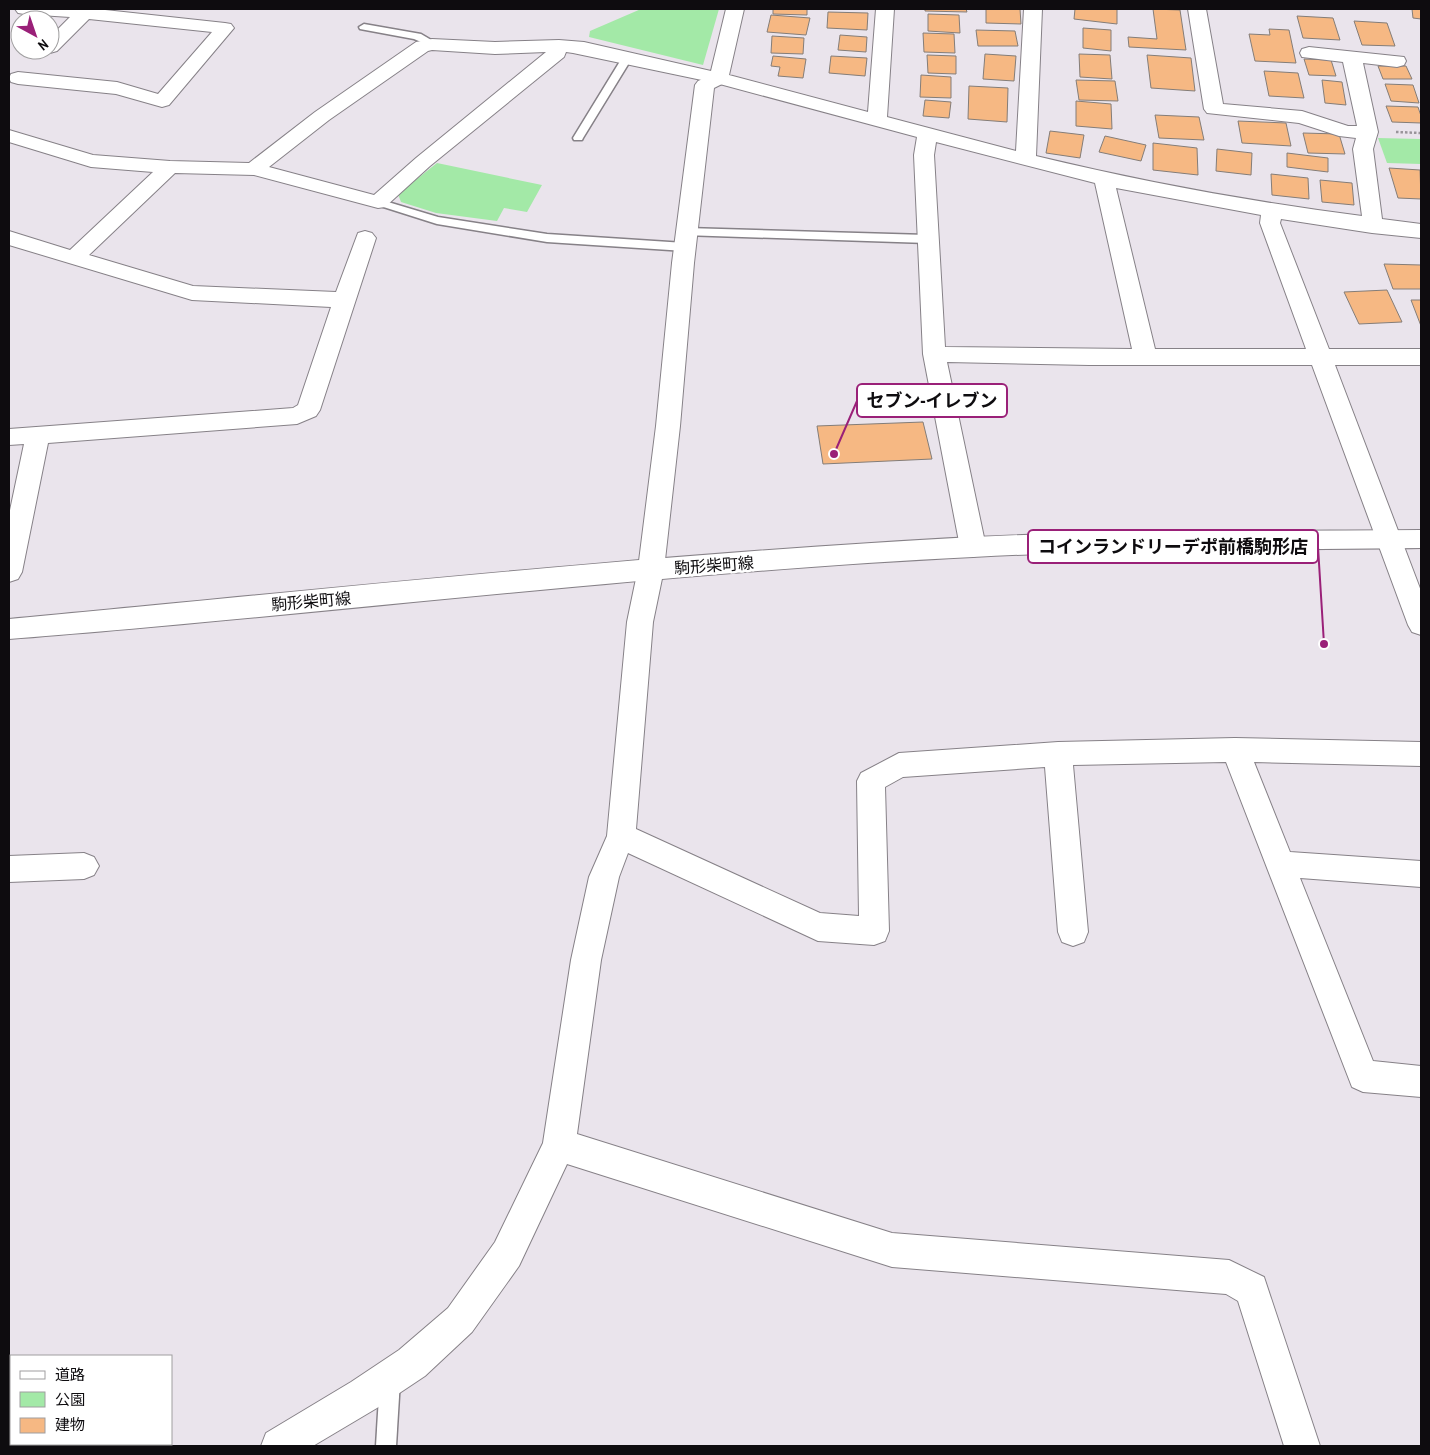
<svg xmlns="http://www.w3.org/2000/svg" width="1430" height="1455" font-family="'Archivo Narrow','Noto Sans JP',sans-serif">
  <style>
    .green { fill: #a3e9a7 }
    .building { fill: #f6b883; stroke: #847d78 }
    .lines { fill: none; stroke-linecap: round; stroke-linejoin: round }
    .service-casing { stroke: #868187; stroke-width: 3 }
    .minor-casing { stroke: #868187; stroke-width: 2 }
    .tertiary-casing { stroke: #868187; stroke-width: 2 }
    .secondary-casing { stroke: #868187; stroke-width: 2 }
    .path { stroke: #99949a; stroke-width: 2.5; stroke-dasharray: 2.5 2; stroke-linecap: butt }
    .service { fill: #fff; fill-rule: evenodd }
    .minor { fill: #fff; fill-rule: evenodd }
    .tertiary { fill: #fff; fill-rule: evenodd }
    .secondary { fill: #fff; fill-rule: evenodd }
    .labels { text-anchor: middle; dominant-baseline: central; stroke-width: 5; stroke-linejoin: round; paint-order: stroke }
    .street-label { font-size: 16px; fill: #0e0c0f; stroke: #fff }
    .leader { fill: none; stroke: #9a2078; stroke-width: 2 }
    .callout-dot { fill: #9a2078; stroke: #fff; stroke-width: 2 }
    .callout { fill: #fff; stroke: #9a2078; stroke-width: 2 }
    .callout-label { font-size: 18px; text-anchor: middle; font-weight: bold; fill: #0e0c0f }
  </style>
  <rect width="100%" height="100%" fill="#eae4ec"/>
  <!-- green -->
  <g class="green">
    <path d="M641 9H719L703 65 589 37 590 31Z"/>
    <path d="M1378 138 1421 139V164L1387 163Z"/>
    <path d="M437 163 542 185 527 212 504 208 497 221 436 213 401 202 398 194Z"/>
  </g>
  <!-- building -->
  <g class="building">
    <path d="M773 9H807V15L773 14Z"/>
    <path d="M925 9H966L967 12 925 11Z"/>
    <path d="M986 9H1020L1021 24 986 23Z"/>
    <path d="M1075 9H1117V24L1074 19Z"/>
    <path d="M1153 9 1180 10 1186 50 1129 47 1128 37 1157 39Z"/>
    <path d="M1412 9H1421V19L1413 18Z"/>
    <path d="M828 12 868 13 867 30 827 28Z"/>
    <path d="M928 14 959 15 960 33 928 31Z"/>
    <path d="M771 15 810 18 806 35 767 32Z"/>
    <path d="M1297 16 1333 18 1340 40 1303 38Z"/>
    <path d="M1354 21 1387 23 1395 46 1362 45Z"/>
    <path d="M1083 28 1111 30V51L1083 48Z"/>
    <path d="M1269 29 1289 30 1296 63 1255 61 1249 34 1270 35Z"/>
    <path d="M976 30 1015 31 1018 46H978Z"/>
    <path d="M923 33 954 34 955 53 924 52Z"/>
    <path d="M840 35 867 37 866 52 838 50Z"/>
    <path d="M772 36 804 38 803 54 771 53Z"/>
    <path d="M985 54 1016 56 1014 81 983 79Z"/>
    <path d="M1079 54 1110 55 1112 79 1080 77Z"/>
    <path d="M927 55 956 56V74L928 73Z"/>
    <path d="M1147 55 1191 58 1195 91 1151 88Z"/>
    <path d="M773 56 806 59 803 78 778 76 780 67 771 66Z"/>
    <path d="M831 56 867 58 865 76 829 73Z"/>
    <path d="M1304 59 1331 60 1336 76 1309 75Z"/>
    <path d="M1378 66H1406L1412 79H1383Z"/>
    <path d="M1264 71 1298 73 1304 98 1269 96Z"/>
    <path d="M921 75 951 77V98L920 97Z"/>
    <path d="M1076 80 1115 81 1118 101 1079 100Z"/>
    <path d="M1322 80 1342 82 1346 105 1325 103Z"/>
    <path d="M1385 84 1413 85 1419 103 1391 101Z"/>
    <path d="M969 86 1008 88 1007 122 968 119Z"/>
    <path d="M925 100 951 102 949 118 923 116Z"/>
    <path d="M1076 101 1111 104 1112 129 1076 126Z"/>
    <path d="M1386 106 1418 107 1421 116V123L1392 122Z"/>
    <path d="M1155 115 1199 117 1204 140 1159 138Z"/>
    <path d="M1238 121 1286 123 1291 146 1242 143Z"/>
    <path d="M1050 131 1084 135 1080 158 1046 153Z"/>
    <path d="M1303 133 1339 134 1345 154 1308 153Z"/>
    <path d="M1105 136 1146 145 1141 161 1099 152Z"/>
    <path d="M1153 143 1197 148 1198 175 1153 170Z"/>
    <path d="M1217 149 1252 153 1251 175 1216 171Z"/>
    <path d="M1287 153 1328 158V172L1287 167Z"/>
    <path d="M1389 168 1420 170 1421 199 1398 198Z"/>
    <path d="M1271 174 1308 178 1309 199 1272 195Z"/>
    <path d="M1320 180 1352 183 1354 205 1322 202Z"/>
    <path d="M1384 264 1421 265V289H1393Z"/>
    <path d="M1387 290 1402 322 1359 324 1344 292Z"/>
    <path d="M1411 300H1421V326Z"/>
    <path d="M923 422 932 459 823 464 817 426Z"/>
  </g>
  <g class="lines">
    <defs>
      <g id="service">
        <path d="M364 24 421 34 438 44 433 47 414 39 360 29 359 27Z"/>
        <path d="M627 55 632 58 583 138 582 140H574L573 138 622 58Z"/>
        <path d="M378 199 438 217 547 234 685 243 691 247 685 251 547 242 437 224 374 204 372 202Z"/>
        <path d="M687 228 927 235 933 239 927 243 683 235 681 232Z"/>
        <path d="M390 1370 397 1373 400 1380 396 1446H376L380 1380 383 1373Z"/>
      </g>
      <g id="minor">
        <path d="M15 9H96L225 23 231 24 234 28 169 105 162 107 116 94 18 84 11 82 9 78 11 74 18 72 117 82 158 94 212 32 89 19 57 51 50 53 43 50H50V37L70 17 24 14 18 13Z"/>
        <path d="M726 9H744L729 75 868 112 876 9H894L887 117 1016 151 1024 9H1042L1036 156C1144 182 1252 202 1362 216L1353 149 1356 138 1339 136 1299 123 1207 113 1204 109 1188 9H1206L1223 104 1302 111 1348 126H1357L1343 62 1302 57 1300 53 1302 49 1309 47 1404 57 1406 61 1404 65 1397 67 1363 63 1378 132 1373 149 1382 219 1421 224V238L1372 233 1281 219 1280 223 1329 349H1421V365H1335L1421 591V635L1412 632 1408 625 1312 365H1089L947 362 986 547 982 554 973 557 964 554 960 547 923 354 914 155 917 137 716 83 573 53 566 52 564 57 430 166 385 207 378 208 254 175 175 173 89 255 193 286 336 292 358 233 365 231 372 233 376 238 320 410 316 416 297 424 48 443 22 572 18 579 9 582V515L24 444 9 445V429L293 408 298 405 331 307 192 300 9 245V231L70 250 153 172 91 167 9 142V130L93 155 170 161 249 163 315 112 416 42 432 39 495 42 559 40 584 42 711 71ZM432 50 495 54 546 52 416 158 374 195 269 167 329 120 428 51ZM936 142 1095 183 1132 349 945 347 934 155ZM1116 188 1261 215 1260 223 1306 349H1155Z"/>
        <path d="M651 559 660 562 664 569 653 622 636 829 820 913 859 916 857 781 861 773 899 753 1058 742 1235 738 1421 742V766L1254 762 1290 852 1421 861V887L1300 878 1373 1061 1421 1066V1097L1363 1092 1352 1087 1226 762 1073 765 1088 932 1084 942 1073 946 1062 942 1058 932 1045 767 903 777 885 787 889 931 885 941 874 945 818 941 628 853 619 877 601 960 577 1134 892 1233 1229 1260 1264 1277 1320 1446H1284L1238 1301 1226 1294 892 1267 567 1164 519 1266 472 1332 425 1376 377 1408 313 1446H261L266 1433 351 1382 399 1350 448 1308 495 1242 543 1143 571 960 589 877 607 836 627 622 638 569 642 562Z"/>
        <path d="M84 853 94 857 99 866 94 875 84 879 9 882V856Z"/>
      </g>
      <path id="tertiary" d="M719 72 726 74 728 78 726 82 714 88 694 263 680 426 664 569 660 576 651 579 642 576 638 569 656 426 672 263 695 85 698 81Z"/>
      <path id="secondary" d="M1421 530V548C1272 550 1122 549 973 557 651 573 330 614 9 639V619C330 589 651 554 973 537 1122 530 1272 531 1421 530Z"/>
    </defs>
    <!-- service casing -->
    <use href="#service" class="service-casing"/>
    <!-- minor casing -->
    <use href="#minor" class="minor-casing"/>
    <!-- tertiary casing -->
    <use href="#tertiary" class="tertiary-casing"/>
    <!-- secondary casing -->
    <use href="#secondary" class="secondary-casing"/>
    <!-- path -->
    <path class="path" d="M1396 132 1421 133"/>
    <!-- service -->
    <use href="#service" class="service"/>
    <!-- minor -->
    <use href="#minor" class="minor"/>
    <!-- tertiary -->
    <use href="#tertiary" class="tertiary"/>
    <!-- secondary -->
    <use href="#secondary" class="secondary"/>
  </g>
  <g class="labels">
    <!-- street labels -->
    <g class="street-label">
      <text transform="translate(714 565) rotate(-4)">駒形柴町線</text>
      <text transform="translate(311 601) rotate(-5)">駒形柴町線</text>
    </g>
  </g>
  <!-- callouts -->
  <path class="leader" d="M834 454L857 401M1324 644L1318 547"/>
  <g class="callout-dot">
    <circle cx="834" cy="454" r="5"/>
    <circle cx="1324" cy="644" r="5"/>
  </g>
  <g class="callout">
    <rect x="857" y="384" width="150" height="33" rx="5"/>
    <rect x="1028" y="530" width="290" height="33" rx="5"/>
  </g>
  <g class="callout-label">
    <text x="932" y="407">セブン-イレブン</text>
    <text x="1173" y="553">コインランドリーデポ前橋駒形店</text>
  </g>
  <!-- border -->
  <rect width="1430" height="1455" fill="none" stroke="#0e0c0f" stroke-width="20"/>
  <!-- legend -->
  <rect x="10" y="1355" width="162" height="90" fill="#ffffff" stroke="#9f9e9f"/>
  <rect x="20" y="1371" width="25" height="8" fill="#ffffff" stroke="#9f9e9f"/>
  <text x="55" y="1380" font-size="15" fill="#0e0c0f">道路</text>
  <rect x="20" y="1392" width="25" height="15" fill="#a3e9a7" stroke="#9f9e9f"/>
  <text x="55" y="1405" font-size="15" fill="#0e0c0f">公園</text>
  <rect x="20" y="1418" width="25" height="15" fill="#f6b883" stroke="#9f9e9f"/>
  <text x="55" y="1430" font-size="15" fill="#0e0c0f">建物</text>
  <!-- north arrow -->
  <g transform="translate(35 35) rotate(140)"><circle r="24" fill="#ffffff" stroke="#9f9e9f"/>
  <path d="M0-4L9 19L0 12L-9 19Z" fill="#9a2078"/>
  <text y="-8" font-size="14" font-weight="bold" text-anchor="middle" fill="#0e0c0f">N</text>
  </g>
</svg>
